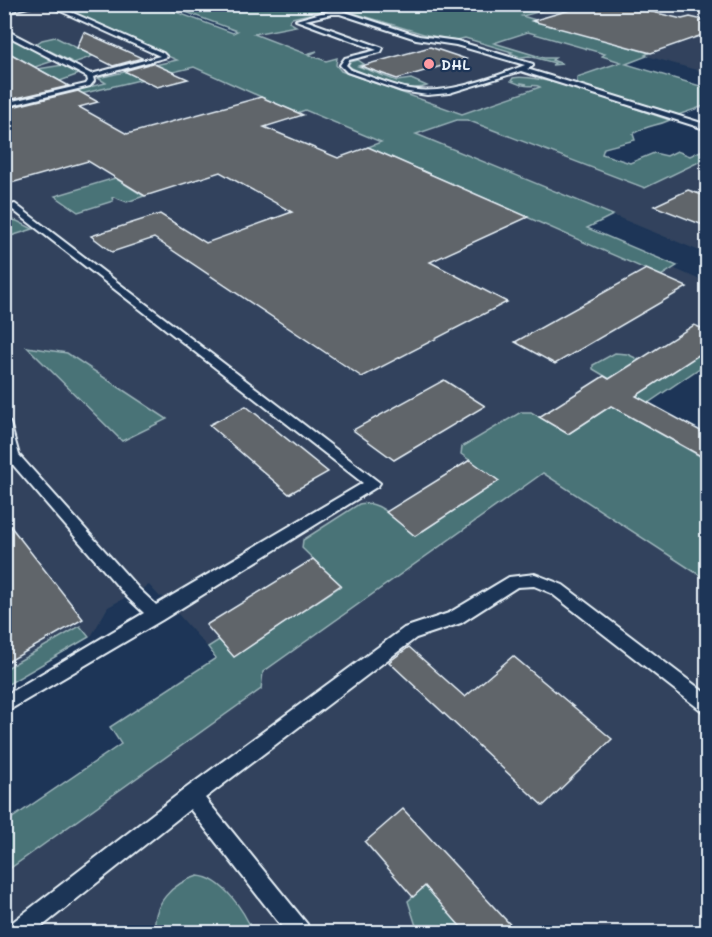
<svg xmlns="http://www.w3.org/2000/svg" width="712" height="937" font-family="Mali,sans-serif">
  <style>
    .built { fill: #31435d }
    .green { fill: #4a7377; stroke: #99b2b8; stroke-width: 1.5 }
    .building { fill: #60656b; stroke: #e8f1f8; stroke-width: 1.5 }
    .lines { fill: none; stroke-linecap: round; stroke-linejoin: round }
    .lane-casing { stroke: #e8f1f8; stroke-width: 4 }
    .lane { fill: #1d3557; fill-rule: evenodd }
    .poi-dot { fill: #ff9aa2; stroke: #1d3557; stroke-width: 2 }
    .labels { text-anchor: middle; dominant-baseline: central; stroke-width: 4.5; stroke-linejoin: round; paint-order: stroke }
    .far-poi-label { font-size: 14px; font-weight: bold; fill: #e8f1f8; stroke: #1d3557; text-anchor: start }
  </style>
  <rect width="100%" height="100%" fill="#1d3557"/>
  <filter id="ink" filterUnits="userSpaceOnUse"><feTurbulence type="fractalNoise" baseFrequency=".0167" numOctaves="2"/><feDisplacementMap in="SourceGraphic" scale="12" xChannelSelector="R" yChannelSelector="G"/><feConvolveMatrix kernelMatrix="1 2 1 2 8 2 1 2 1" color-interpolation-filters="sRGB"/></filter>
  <g filter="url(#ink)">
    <!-- built -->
    <g class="built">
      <path d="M5 5H60L382 142 369 147 660 275 673 268 707 283V363L544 473 707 580V932H5L4 854 216 657 162 596 160 597 149 585 108 607 92 635 5 686Z"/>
      <path d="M343 5 416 27 556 5H707V73L647 56 464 119 645 188 707 158V254L415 134 461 120 233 33Z"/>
    </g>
    <!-- green -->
    <g class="green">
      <path d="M51 5H157L233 33 237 31 167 5H565L522 16 649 53 645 55 647 56 626 64 707 88V105L678 115 581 85 577 82V77L621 62 602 56 605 54 528 32 494 43 544 58H555L552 60 563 64 552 65 555 63 529 56 515 58 518 56 510 53 512 52 465 38 456 40 427 35 347 11 327 10 292 18 289 22 296 26 254 34 306 54 317 51 309 55 326 61 337 58 336 65 341 71 462 114 540 87C535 84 530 87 523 85L527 84 521 83V85L511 81 513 78C541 72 637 110 670 120 655 127 648 124 633 134L635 140 604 148 602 154 630 163 654 153 667 156 677 151 690 156 707 148V158L645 188 467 120H457L416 134 613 215 587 228 677 266 661 276 368 147 381 142 305 110 297 113 194 67 5 112 4 107 106 83 98 78 177 60Z"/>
      <path d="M55 37 93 56 74 63 36 44 42 40Z"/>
      <path d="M4 39 15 40 53 61 35 67 5 51Z"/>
      <path d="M358 60 364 64 358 66 397 81 411 79 427 86C407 94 366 76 348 66L350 62Z"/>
      <path d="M63 65 79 74 60 81 38 69Z"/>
      <path d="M115 178 144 196 127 202 114 197 112 198 113 201 78 212 55 196Z"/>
      <path d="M5 218 17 221 33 229 8 237 5 234Z"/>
      <path d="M27 347 67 353 167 419 122 441Z"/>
      <path d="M707 349V363L629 416 707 460V580L543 473 263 672 261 689 5 872V823L121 744 110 727 216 658 208 647 219 640 234 656 341 586 302 548 303 540 359 504C381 499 399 523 415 536L499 481 461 454 462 447 521 412H531L568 434 632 392 593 369V365L615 353 627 354 640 360Z"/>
      <path d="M80 626 89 637 5 686V669Z"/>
      <path d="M198 876C223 878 244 911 253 932H155C152 904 172 883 198 876Z"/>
      <path d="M425 886 466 932H418L408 901Z"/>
    </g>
    <!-- building -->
    <g class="building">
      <path d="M590 4H619L682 19 690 17 708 21V33L651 53 532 21Z"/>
      <path d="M84 32 142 58 113 66 77 48Z"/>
      <path d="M430 47 466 59 397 79 361 66Z"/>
      <path d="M4 50 69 86 4 101Z"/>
      <path d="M152 63 188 79 157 87 124 71Z"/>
      <path d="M78 91 98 102 79 107 127 134 261 97 303 115 264 127 338 158 368 147 528 217 430 262 507 302 362 377 154 238 112 252 91 236 160 214 206 243 292 212 220 172 145 196 88 161 4 185V109Z"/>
      <path d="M688 190 708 197V227L654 206Z"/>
      <path d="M646 269 687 287 555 364 515 342Z"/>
      <path d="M694 325 708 331V349L636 396 708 435V460L611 406 568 434 539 417 604 376 609 379Z"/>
      <path d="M444 380 485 406 394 460 353 430Z"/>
      <path d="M246 406 328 472 289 494 209 425Z"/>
      <path d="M470 460 499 481 415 536 386 512Z"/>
      <path d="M4 518 83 619 4 664Z"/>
      <path d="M313 559 341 585 234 657 206 625Z"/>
      <path d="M409 647 465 697 513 656 612 739 543 806 389 662Z"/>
      <path d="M403 809 518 933H466L425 886 413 897 365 842Z"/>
    </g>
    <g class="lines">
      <defs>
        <g id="lane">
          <path d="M28 4H40L4 13V9Z"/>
          <path d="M45 4H53L163 53 167 57 93 77 94 81 90 86 4 107V103L86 84 88 81 87 77 4 34V29L91 74 160 56Z"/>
          <path d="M332 10 342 11 419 36 457 41 533 64V66L527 69 708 125V130L521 71 449 93 427 95 402 91 347 72 340 65 345 58 377 50 296 20ZM332 14H340L416 39 456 45 525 65C490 79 441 97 404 88 386 83 369 76 351 70L346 65 349 60 381 52 383 48 305 20Z"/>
          <path d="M15 204 380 483 378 486 162 620 4 713V696L144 613 127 597 8 459 4 449V419L10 423 19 455 139 589 156 605 363 483 13 210 4 213V207Z"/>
          <path d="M535 574 563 585 708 695V714L702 711 551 593 534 586 517 587 461 623 416 638 205 798 307 924 310 932H286L190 809 35 932H7L10 924 185 789 404 628 449 613 509 577Z"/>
        </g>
      </defs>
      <!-- lane casing -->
      <use href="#lane" class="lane-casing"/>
      <!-- lane -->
      <use href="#lane" class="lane"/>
    </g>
  </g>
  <!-- markers -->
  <circle class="poi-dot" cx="429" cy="64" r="6"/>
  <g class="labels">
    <!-- far-poi labels -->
    <g class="far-poi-label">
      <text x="441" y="64">DHL</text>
    </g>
  </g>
  <!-- margin -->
  <rect width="712" height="937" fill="none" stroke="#1d3557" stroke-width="24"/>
  <rect x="12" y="12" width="688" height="913" fill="none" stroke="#e8f1f8" stroke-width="2" filter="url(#ink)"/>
</svg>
